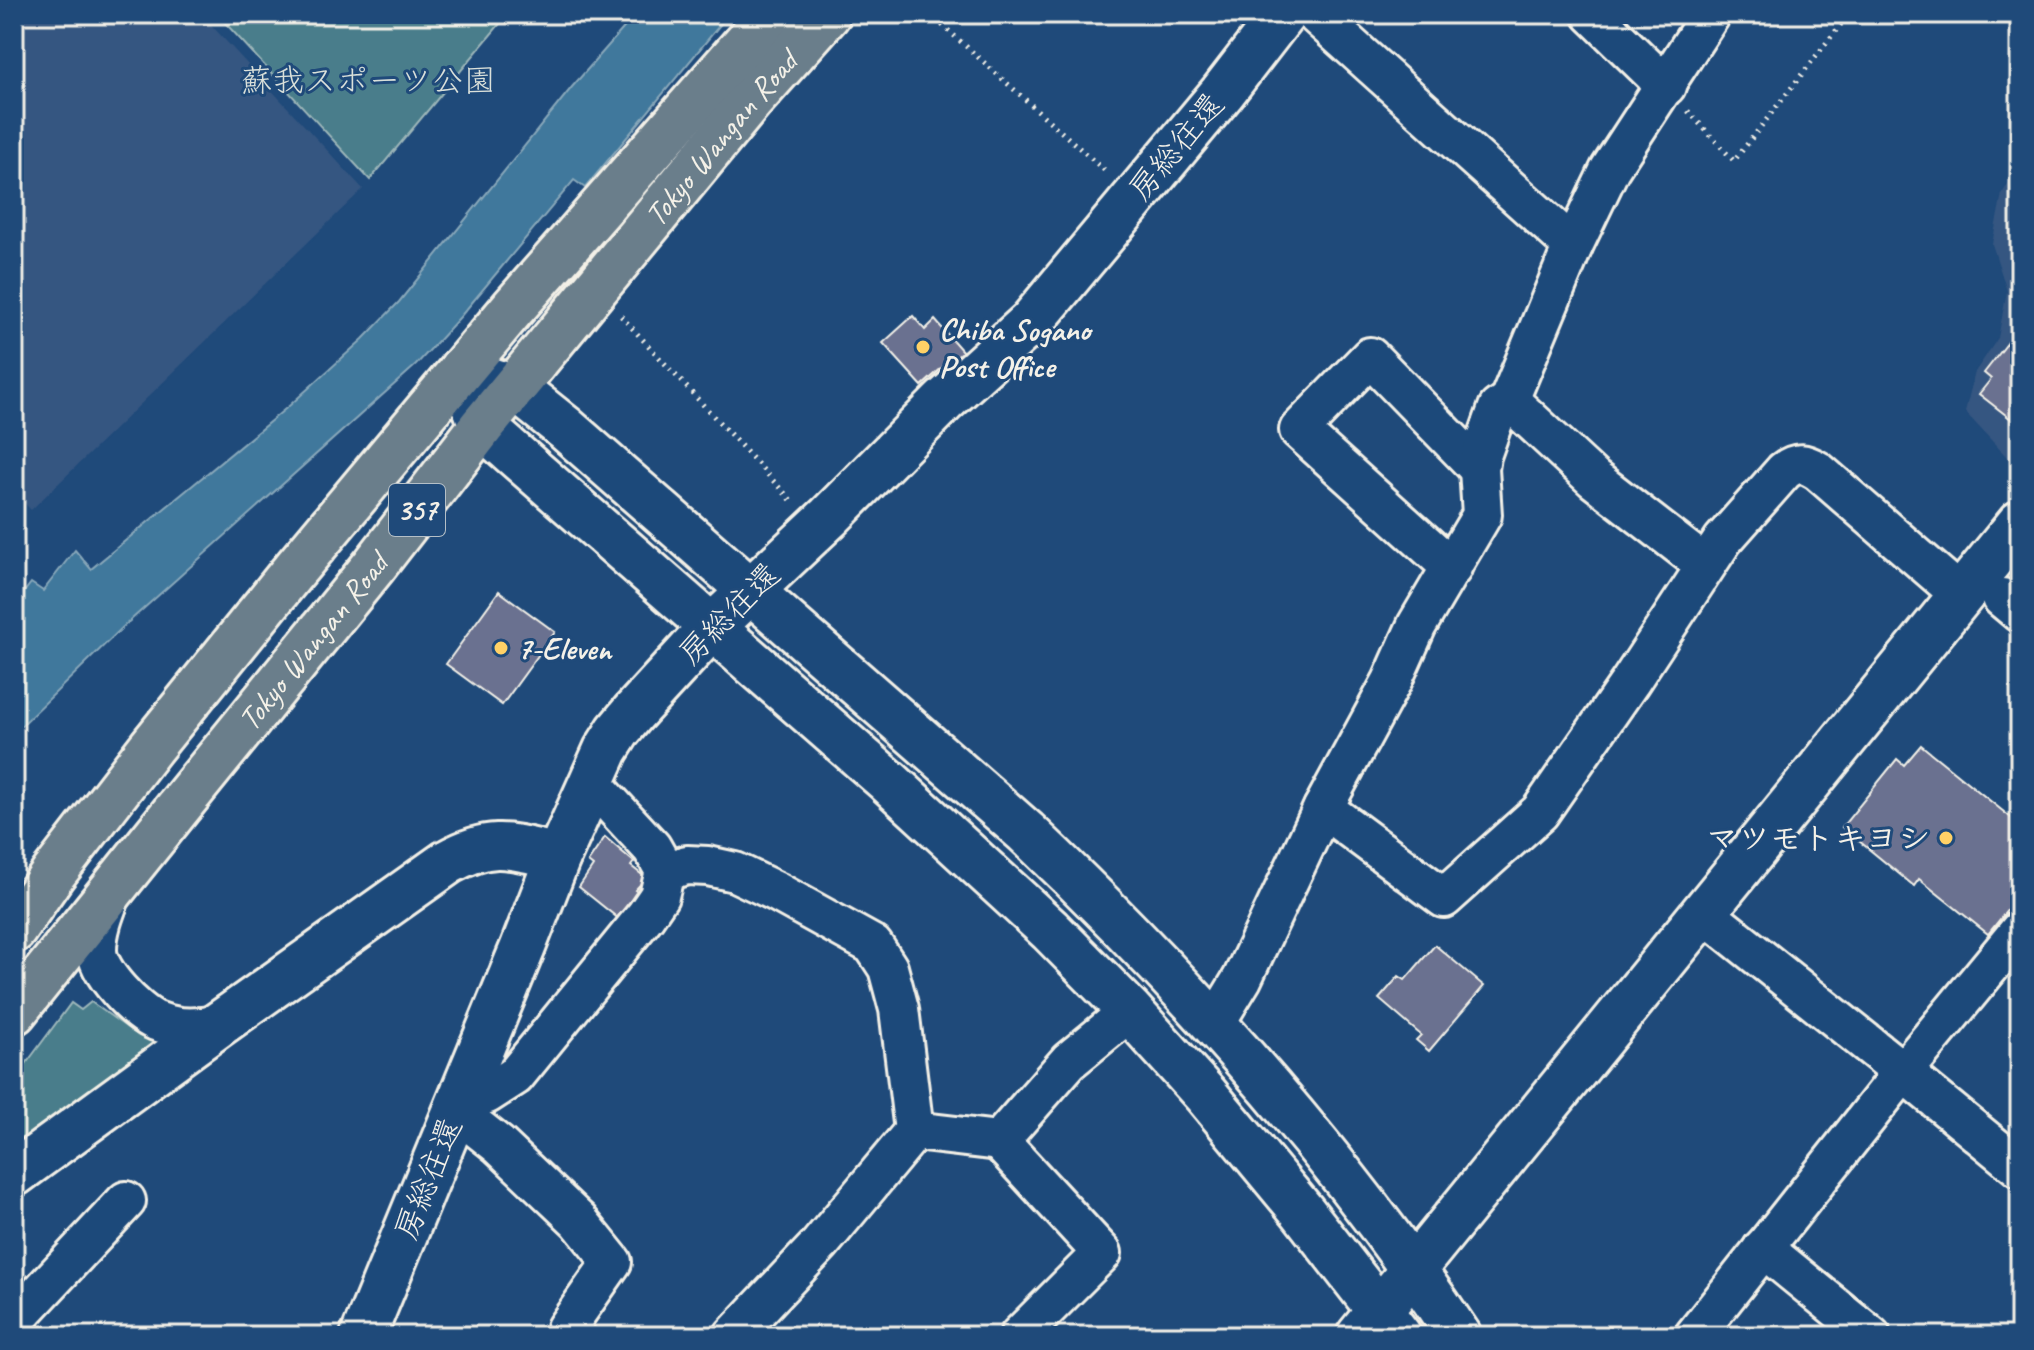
<svg xmlns="http://www.w3.org/2000/svg" width="2034" height="1350" font-family="Caveat,'Klee One',sans-serif">
  <style>
    .built { fill: #365681 }
    .green { fill: #487d8b; stroke: #9eb7ba; stroke-width: 2 }
    .water { fill: #41789c; stroke: #89a8ba; stroke-width: 2 }
    .building { fill: #6a7190; stroke: #f4f1e8; stroke-width: 2 }
    .lines { fill: none; stroke-linecap: round; stroke-linejoin: round }
    .street-casing { stroke: #f4f1e8; stroke-width: 44 }
    .secondary-casing { stroke: #f4f1e8; stroke-width: 50 }
    .highway-casing { stroke: #f4f1e8; stroke-width: 50 }
    .path { stroke: #f4f1e8; stroke-width: 5; stroke-dasharray: 2 6; stroke-linecap: butt }
    .street { stroke: #1f4a7a; stroke-width: 38 }
    .secondary { stroke: #1f4a7a; stroke-width: 44 }
    .highway { stroke: #6b7e8b; stroke-width: 44 }
    .poi-dot { fill: #ffd166; stroke: #1f4a7a; stroke-width: 3 }
    .labels { text-anchor: middle; dominant-baseline: central; stroke-width: 6; stroke-linejoin: round; paint-order: stroke }
    .shield { fill: #1f4a7a; stroke: #b4bfc7; stroke-width: 2 }
    .shield-label { font-size: 30px; font-weight: bold; fill: #f4f1e8 }
    .park-label { font-size: 32px; fill: #dae0da; stroke: #1f4a7a }
    .street-label { font-size: 32px; fill: #f4f1e8; stroke: #1f4a7a }
    .poi-label { font-size: 32px; font-weight: bold; fill: #f4f1e8; stroke: #1f4a7a; text-anchor: start }
  </style>
  <rect width="100%" height="100%" fill="#1f4a7a"/>
  <filter id="ink" filterUnits="userSpaceOnUse"><feTurbulence type="fractalNoise" baseFrequency=".0125" numOctaves="2"/><feDisplacementMap in="SourceGraphic" scale="16" xChannelSelector="R" yChannelSelector="G"/><feConvolveMatrix kernelMatrix="1 2 1 2 8 2 1 2 1" color-interpolation-filters="sRGB"/></filter>
  <g filter="url(#ink)">
    <!-- built -->
    <g class="built">
      <path d="M14 14H201L363 189 31 510 14 492Z"/>
      <path d="M2020 164V471L1965 412 1975 372 1998 338 2007 291 1992 244 2002 194Z"/>
    </g>
    <!-- green -->
    <g class="green">
      <path d="M217 14H508L370 180Z"/>
      <path d="M91 1002 139 1036 161 1043 14 1153V1080L71 1003 81 1010Z"/>
    </g>
    <!-- water -->
    <path class="water" d="M636 14H729L585 188 574 180 460 317 416 365 123 627 14 733V605L31 583 43 591 75 550 91 569 290 405 363 339 399 302 572 87Z"/>
    <!-- building -->
    <g class="building">
      <path d="M913 316 925 330 935 320 963 352 946 367 945 365 922 386 883 343Z"/>
      <path d="M2020 327V426L1979 394 1991 379 1984 373Z"/>
      <path d="M499 591 555 632 502 705 446 664Z"/>
      <path d="M1921 745 2020 825V845L2016 849 2020 852V894L1988 934 1919 879 1914 886 1842 827 1897 759 1904 765Z"/>
      <path d="M605 837 634 862 631 866 646 878 635 890 639 893 619 919 579 887 593 866 588 862Z"/>
      <path d="M1435 945 1484 986 1429 1051 1416 1040 1421 1035 1379 999 1399 976 1405 980Z"/>
    </g>
    <g class="lines">
      <defs>
        <g id="street">
          <path d="M1315 14 1573 246"/>
          <path d="M1592 14 1666 86"/>
          <path d="M1509 400 1594 479 1705 565"/>
          <path d="M1452 568 1299 430 1370 357 1479 469"/>
          <path d="M2002 598 2020 613"/>
          <path d="M1323 808 1444 898 1540 812 1630 682 1723 540 1784 471C1797 461 1805 463 1818 471L1961 595"/>
          <path d="M665 871 687 865 708 866 735 872 777 892 873 945 888 968 899 1009 914 1131 820 1244 733 1336"/>
          <path d="M111 895C104 913 97 931 97 950 97 972 136 1012 156 1021 161 1023 168 1025 174 1026 188 1029 204 1027 218 1025"/>
          <path d="M1704 913 1903 1072 2020 1168"/>
          <path d="M1214 1025 1242 979 1323 808 1392 681 1417 625 1482 515 1479 469 1481 456 1498 408 1509 400 1573 246 1610 169 1711 14"/>
          <path d="M459 1104 487 1094 515 1076 646 915 659 896 665 871 652 848 591 782"/>
          <path d="M456 1111 499 1145 579 1221 612 1262 566 1328 576 1336"/>
          <path d="M914 1131 999 1141"/>
          <path d="M1763 1248 1871 1336"/>
          <path d="M14 1321 126 1201"/>
          <path d="M1019 1336 1102 1253 999 1141 1069 1061 1130 1011"/>
          <path d="M1694 1336 1903 1072 2020 930"/>
        </g>
        <g id="secondary">
          <path d="M461 370 515 388 565 428 1026 832C1187 985 1336 1151 1459 1336"/>
          <path d="M469 390 482 426 888 781 1050 930 1130 1011 1206 1095 1303 1212 1399 1336"/>
          <path d="M14 1174 218 1025 448 862C493 837 511 846 558 857"/>
          <path d="M363 1336 523 947 558 857 606 750 618 731 633 713 711 628 829 517 944 401 1031 322 1222 93 1283 14"/>
          <path d="M1359 1336 2020 523"/>
        </g>
        <g id="highway">
          <path d="M14 930 53 874 151 747 290 575 513 308 771 14"/>
          <path id="s1" d="M14 1012 189 794 374 566 482 426 752 99 828 14"/>
        </g>
      </defs>
      <!-- street casing -->
      <use href="#street" class="street-casing"/>
      <!-- secondary casing -->
      <use href="#secondary" class="secondary-casing"/>
      <!-- highway casing -->
      <use href="#highway" class="highway-casing"/>
      <!-- path -->
      <g class="path">
        <path d="M930 14 1105 171"/>
        <path d="M1688 111 1734 161 1849 14"/>
        <path d="M621 316 791 500"/>
      </g>
      <!-- street -->
      <use href="#street" class="street"/>
      <!-- secondary -->
      <use href="#secondary" class="secondary"/>
      <!-- highway -->
      <use href="#highway" class="highway"/>
    </g>
  </g>
  <!-- markers -->
  <g class="poi-dot">
    <circle cx="923" cy="347" r="8"/>
    <circle cx="501" cy="648" r="8"/>
    <circle cx="1946" cy="838" r="8"/>
  </g>
  <g class="labels">
    <!-- shield labels -->
    <rect class="shield" x="389" y="484" width="56" height="52" rx="6"/>
    <g class="shield-label">
      <text x="417" y="510">357</text>
    </g>
    <!-- park labels -->
    <g class="park-label">
      <text x="368" y="80">蘇我スポーツ公園</text>
    </g>
    <!-- street labels -->
    <g class="street-label">
      <text stroke="none"><textPath href="#s1" startOffset="1124">Tokyo Wangan Road</textPath></text>
      <text transform="translate(1176 147) rotate(-50)">房総往還</text>
      <text transform="translate(729 614) rotate(-45)">房総往還</text>
      <text stroke="none"><textPath href="#s1" startOffset="476">Tokyo Wangan Road</textPath></text>
      <text transform="translate(428 1179) rotate(-68)">房総往還</text>
    </g>
    <!-- poi labels -->
    <g class="poi-label">
      <text x="939" y="329">Chiba Sogano<tspan x="939" dy="37">Post Office</tspan></text>
      <text x="517" y="648">7-Eleven</text>
      <text x="1930" y="838" text-anchor="end">マツモトキヨシ</text>
    </g>
  </g>
  <!-- margin -->
  <rect width="2034" height="1350" fill="none" stroke="#1f4a7a" stroke-width="48"/>
  <rect x="24" y="24" width="1986" height="1302" fill="none" stroke="#f4f1e8" stroke-width="3" filter="url(#ink)"/>
</svg>
